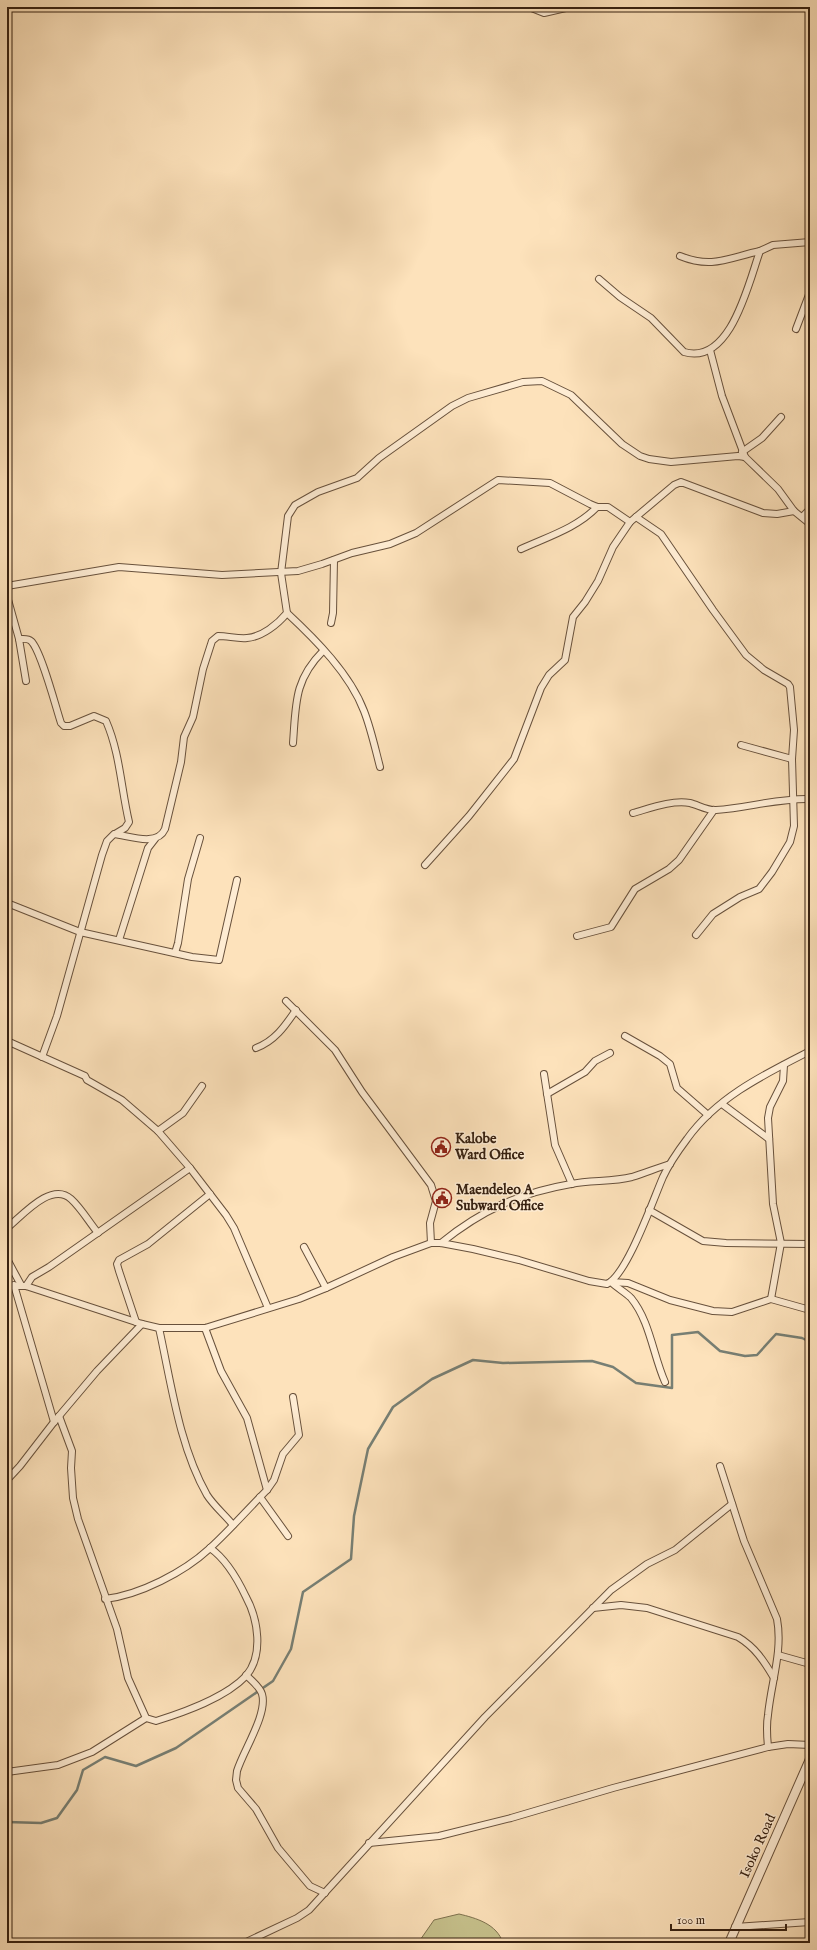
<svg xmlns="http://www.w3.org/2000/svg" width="817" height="1950" font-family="'IM FELL English',serif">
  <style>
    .pitch { fill: #c6c18c; stroke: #7e714e }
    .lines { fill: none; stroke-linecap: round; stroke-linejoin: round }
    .stream { stroke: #777f74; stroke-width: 2.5 }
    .minor-casing { stroke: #68513c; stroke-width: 8 }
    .tertiary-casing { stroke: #68513c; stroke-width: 10 }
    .minor { stroke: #feecd3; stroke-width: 6 }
    .tertiary { stroke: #feecd3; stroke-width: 8 }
    .labels { text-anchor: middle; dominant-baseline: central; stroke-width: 3; stroke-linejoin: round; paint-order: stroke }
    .poi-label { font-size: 14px; font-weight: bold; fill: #372111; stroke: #feecd3; text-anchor: start }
    .street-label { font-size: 14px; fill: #372111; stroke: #feecd3 }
  </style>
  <rect width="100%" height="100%" fill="#fde2bb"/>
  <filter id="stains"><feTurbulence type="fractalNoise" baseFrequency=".005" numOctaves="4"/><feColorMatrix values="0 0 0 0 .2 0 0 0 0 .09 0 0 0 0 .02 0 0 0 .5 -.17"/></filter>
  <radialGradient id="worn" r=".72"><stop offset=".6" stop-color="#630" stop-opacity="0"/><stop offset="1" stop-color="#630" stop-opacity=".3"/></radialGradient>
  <!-- pitch -->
  <path class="pitch" d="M459 1914C476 1918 497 1924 503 1943H418L434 1920Z"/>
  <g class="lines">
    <!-- stream -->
    <path class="stream" d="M7 1822 41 1823 57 1818 77 1790 83 1770 105 1757 136 1766 176 1748 273 1681 291 1649 303 1592 351 1559 354 1516 368 1449 393 1407 432 1379 473 1360 503 1363 592 1361 613 1367 636 1383 672 1388V1335L698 1332 720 1351 745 1356 757 1355 776 1334 802 1338 810 1342"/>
    <defs>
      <g id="minor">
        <path d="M529 7 544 13 570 7"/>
        <path d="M680 256C712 269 728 258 760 251"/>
        <path d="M599 279 620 297 651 318 684 352C731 366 749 281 760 251L773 245 810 242"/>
        <path d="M796 329 810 292"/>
        <path d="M710 350 722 396 745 457"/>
        <path d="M742 452 762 438 781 417"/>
        <path d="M636 517 661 534 713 610 746 655 764 670 788 684 790 687 794 730 792 759 794 826 790 842 772 872 759 889 740 897 713 914 696 935"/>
        <path d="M802 517 810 509"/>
        <path d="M521 549C547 537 577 528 597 507"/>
        <path d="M7 586 119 567 222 575 298 571 322 564 352 553 390 544 416 533 498 480 550 483 590 504 597 507H608L630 522"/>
        <path d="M7 596 19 639 26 681"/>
        <path d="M287 613C316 640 350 674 364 711 371 729 375 748 380 767"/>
        <path d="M331 623 333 613 334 560"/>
        <path d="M19 639C23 639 28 638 31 641 41 650 56 708 61 723L64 726H70L94 716 106 721C120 753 121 788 129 822L125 828 115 834"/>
        <path d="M293 743C296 704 294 680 323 651"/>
        <path d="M741 745 792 759"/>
        <path d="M633 813C651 808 671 800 690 803 698 805 708 811 716 810 748 808 778 798 810 799"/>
        <path d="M425 865 469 816 514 759 541 688 549 675 565 660 573 617 585 602 598 581 613 547 630 522 674 485 681 482 763 513 777 514 794 511"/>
        <path d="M7 903 80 932 192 957 219 960 237 880"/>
        <path d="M577 936 611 927 635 889 669 869 679 860 714 810"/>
        <path d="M119 940 148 848 155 839"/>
        <path d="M175 953 178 943 188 879 200 838"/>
        <path d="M286 1001 335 1050 362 1092 431 1185 436 1201 430 1223 431 1243"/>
        <path d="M625 1036 660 1056 670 1064 677 1088 708 1115"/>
        <path d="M7 1041 85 1076 87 1080 122 1100 158 1131 190 1168 226 1215 234 1228 268 1308"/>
        <path d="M256 1048C275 1041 285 1026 296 1010"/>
        <path d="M42 1057 57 1016 102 855 107 841 114 834C130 836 157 847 165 829L181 762 184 737 193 717 203 669 212 641 218 636C228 636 238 639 247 638 262 637 278 624 287 613L281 573 288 516 295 505 318 492 357 478 379 458 452 406 468 398 523 382 542 381 571 395 622 444 640 456 649 459 671 462 738 456 745 457 778 489 794 511 810 524"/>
        <path d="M544 1074 555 1145 572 1184"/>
        <path d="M547 1094 585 1072 595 1061 610 1053"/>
        <path d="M722 1104 769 1139"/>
        <path d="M158 1131 183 1113 202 1086"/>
        <path d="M649 1210 703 1241 726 1243 810 1244"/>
        <path d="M7 1228C22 1216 51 1181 71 1199 81 1208 89 1222 98 1233"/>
        <path d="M441 1243C482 1210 519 1193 571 1184 591 1180 612 1182 632 1177 645 1173 657 1168 670 1164"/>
        <path d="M304 1247 326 1288"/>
        <path d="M7 1259 21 1285"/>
        <path d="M611 1282 628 1283 670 1300 713 1311 732 1312 771 1299 810 1310"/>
        <path d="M611 1282C617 1288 625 1292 631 1298 650 1321 653 1355 665 1382"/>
        <path d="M14 1285 54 1422"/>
        <path d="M7 1286H26L142 1324 159 1328H205L299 1299 326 1288 393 1257 431 1243H441L473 1249 519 1260 589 1281 607 1284C627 1275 653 1200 663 1177 669 1164 678 1151 687 1139 717 1097 765 1074 810 1051"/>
        <path d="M26 1286 32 1277 49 1267 190 1168"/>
        <path d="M771 1299 781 1243 773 1204 768 1118 770 1107 783 1081 784 1065"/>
        <path d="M136 1322 119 1271 117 1264 119 1260 148 1244 210 1194"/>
        <path d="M159 1328C171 1382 179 1446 207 1495 214 1506 225 1515 233 1525"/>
        <path d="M205 1328 221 1371 247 1418 267 1490"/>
        <path d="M59 1416 72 1451 71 1468 73 1498 78 1519 117 1629 128 1678 146 1718 156 1721C185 1712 225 1698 246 1676 264 1655 258 1619 246 1597 238 1580 226 1559 210 1548"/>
        <path d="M720 1466 744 1541 777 1619C783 1651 771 1683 768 1715 766 1726 767 1736 768 1747"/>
        <path d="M7 1480 20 1466 54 1422 97 1371 142 1324"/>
        <path d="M260 1497 288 1536"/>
        <path d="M105 1599C140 1595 184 1572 209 1549 229 1531 248 1509 267 1490L274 1480 283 1454 299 1435 293 1397"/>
        <path d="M593 1608 621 1605 647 1608 738 1637C755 1647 764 1661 774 1678"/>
        <path d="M778 1655 810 1664"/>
        <path d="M246 1675C251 1680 260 1687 262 1694 268 1714 243 1751 237 1771L236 1780 238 1788 256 1809 278 1848 310 1886 325 1893"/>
        <path d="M7 1772 58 1765 92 1752 146 1718"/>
        <path d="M369 1843 439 1836 511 1818 613 1788 768 1747 788 1744 810 1745"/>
        <path d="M735 1927 810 1922"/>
        <path d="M244 1943 297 1918 309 1910 485 1717 611 1590 647 1564 675 1550 732 1504"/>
      </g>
      <path id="tertiary" d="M729 1943 810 1759"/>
    </defs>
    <!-- minor casing -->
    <use href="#minor" class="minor-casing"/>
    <!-- tertiary casing -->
    <use href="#tertiary" class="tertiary-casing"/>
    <!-- minor -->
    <use href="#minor" class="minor"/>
    <!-- tertiary -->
    <use href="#tertiary" class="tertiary"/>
  </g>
  <!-- icons -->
  <defs>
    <symbol id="civic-ring" viewBox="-11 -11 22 22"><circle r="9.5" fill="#feecd3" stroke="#8f2418" stroke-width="1.5"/><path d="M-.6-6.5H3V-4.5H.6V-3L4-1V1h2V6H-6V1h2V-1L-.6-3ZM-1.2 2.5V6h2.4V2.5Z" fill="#8f2418"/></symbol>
  </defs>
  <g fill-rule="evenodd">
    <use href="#civic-ring" x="430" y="1136" width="22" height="22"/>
    <use href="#civic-ring" x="431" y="1187" width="22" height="22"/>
  </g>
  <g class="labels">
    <!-- poi labels -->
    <g class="poi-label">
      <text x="455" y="1139">Kalobe<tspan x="455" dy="16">Ward Office</tspan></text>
      <text x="456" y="1190">Maendeleo A<tspan x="456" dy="16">Subward Office</tspan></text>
    </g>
    <!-- street labels -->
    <g class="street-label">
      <text transform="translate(758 1846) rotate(-66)">Isoko Road</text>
    </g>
  </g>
  <!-- margin -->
  <rect width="817" height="1950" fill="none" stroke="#fde2bb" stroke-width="24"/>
  <rect x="8" y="8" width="801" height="1934" fill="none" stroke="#372111" stroke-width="2"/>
  <rect x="12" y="12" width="793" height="1926" fill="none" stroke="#372111"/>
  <!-- scale -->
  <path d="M671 1924v6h115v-6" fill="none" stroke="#372111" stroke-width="2"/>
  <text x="677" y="1924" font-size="12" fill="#372111" stroke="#feecd3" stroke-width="3" paint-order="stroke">100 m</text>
  <rect width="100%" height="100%" filter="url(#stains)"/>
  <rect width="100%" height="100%" fill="url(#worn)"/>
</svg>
